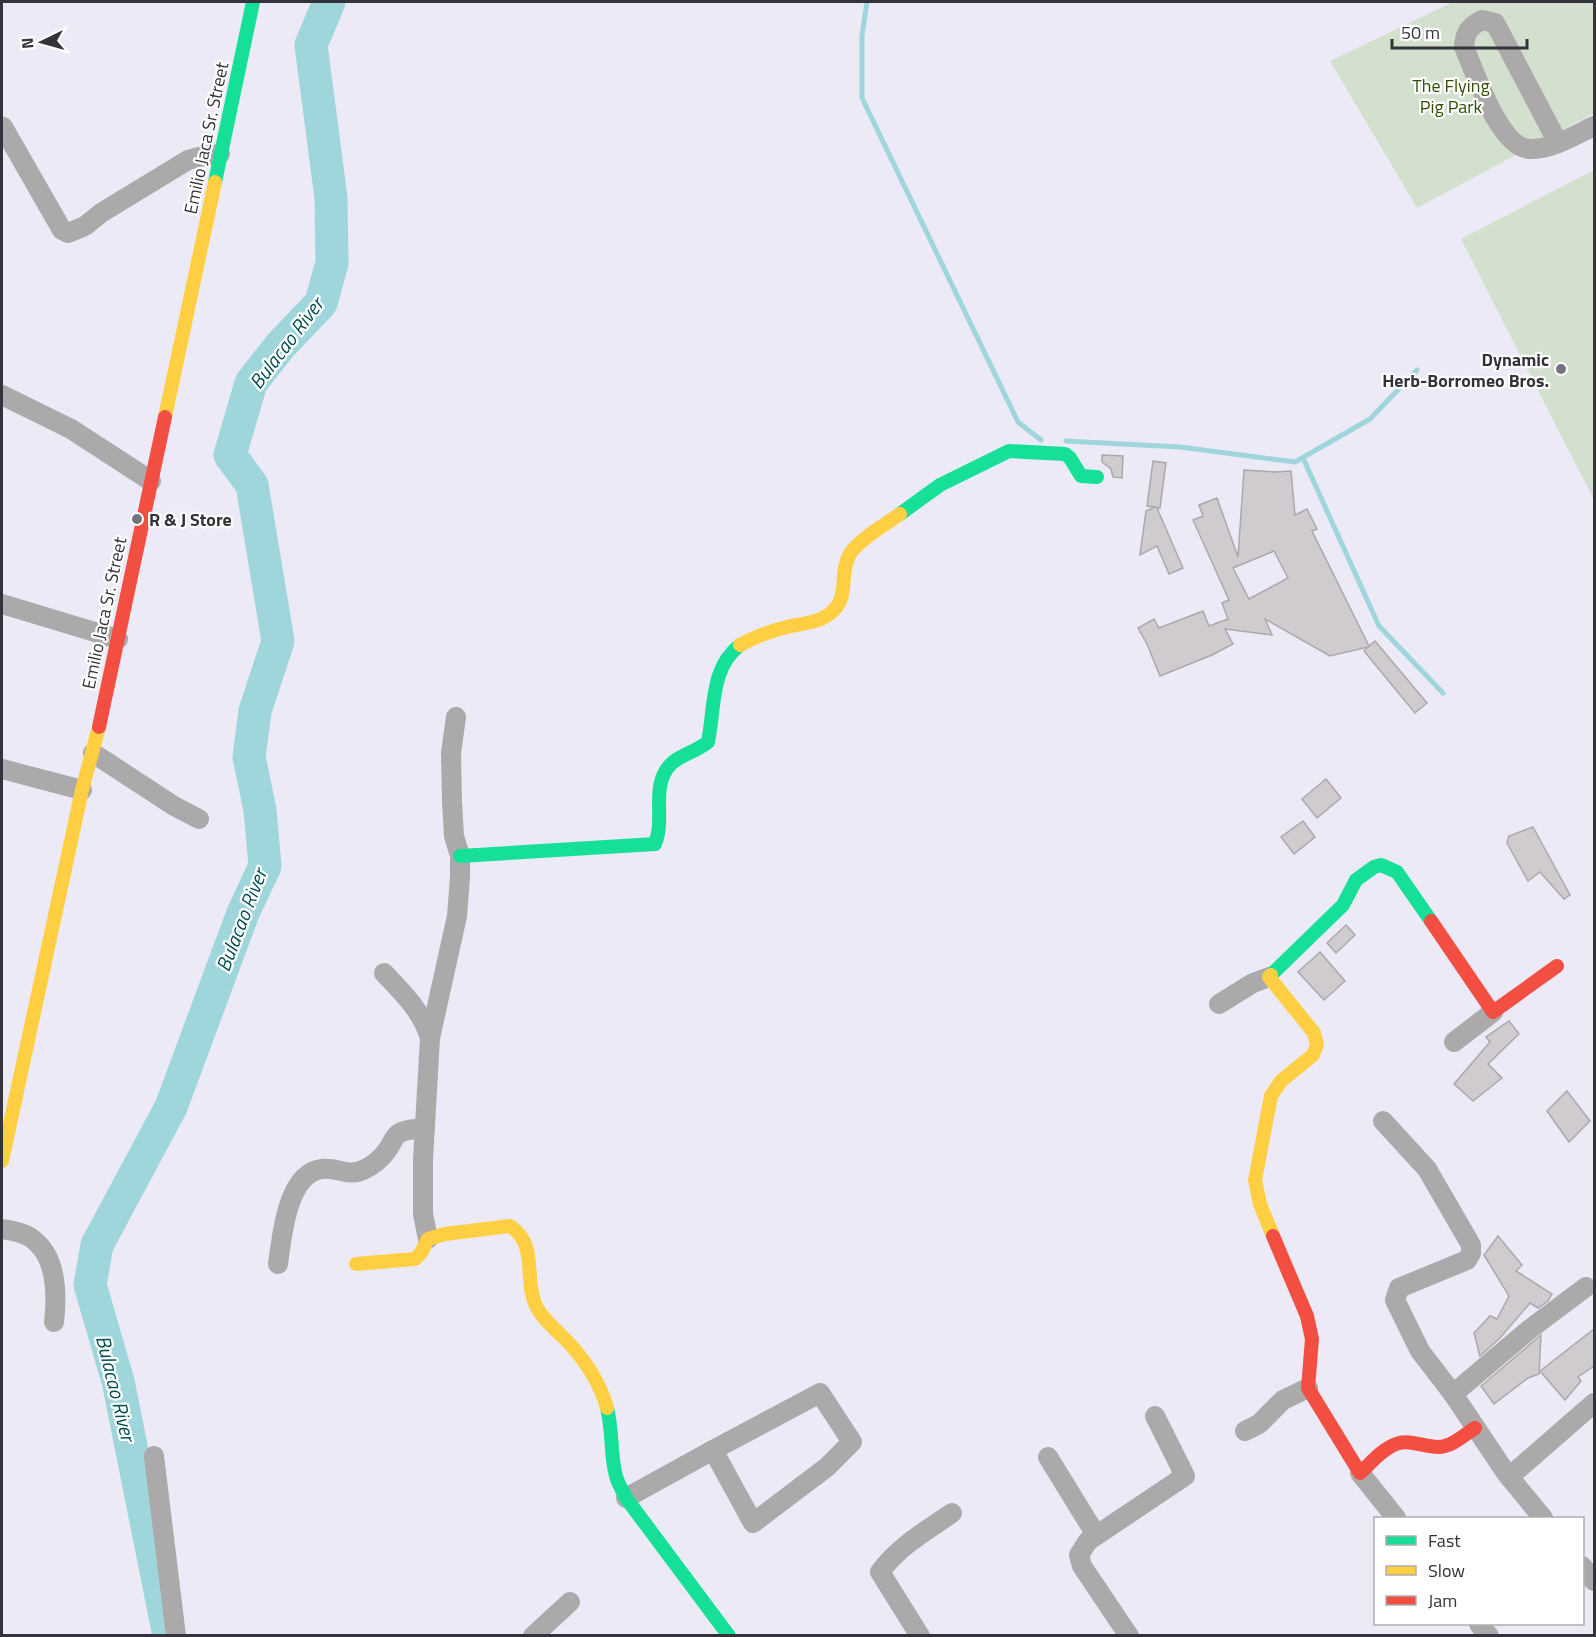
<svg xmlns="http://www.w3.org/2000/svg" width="1596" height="1637" font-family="'Titillium Web',sans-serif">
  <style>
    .green { fill: #d3e0cd }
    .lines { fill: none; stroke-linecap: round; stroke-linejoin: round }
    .stream { stroke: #9fd6db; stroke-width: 5 }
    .river { stroke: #9fd6db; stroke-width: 33 }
    .building { fill: #cfcbce; stroke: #aca8ab; stroke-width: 1.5; fill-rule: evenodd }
    .street { stroke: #aba9aa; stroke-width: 20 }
    .fast { stroke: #16e098; stroke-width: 14 }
    .slow { stroke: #ffcf43; stroke-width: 14 }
    .jam { stroke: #f24e42; stroke-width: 14 }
    .poi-dot { fill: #74737d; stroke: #fff; stroke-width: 2 }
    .labels { text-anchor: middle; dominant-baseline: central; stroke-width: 4.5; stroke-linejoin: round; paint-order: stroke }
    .park-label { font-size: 18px; fill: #2f4f00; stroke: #fff }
    .street-label { font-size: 18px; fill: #34333b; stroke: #fff }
    .poi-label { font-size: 18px; font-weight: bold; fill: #34333b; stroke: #fff; text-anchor: end }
    .water-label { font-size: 20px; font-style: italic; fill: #024e50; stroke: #fff }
  </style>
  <rect width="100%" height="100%" fill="#eceaf7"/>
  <!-- green -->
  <g class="green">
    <path d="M1453 2H1594V113L1417 208 1330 61Z"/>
    <path d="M1594 170V500L1461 239Z"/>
  </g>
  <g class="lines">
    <!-- stream -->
    <g class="stream">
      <path d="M867 2 862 35V98L1018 422 1041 440"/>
      <path d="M1066 441 1180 447 1295 462 1370 419 1417 370"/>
      <path d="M1303 458 1379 626 1443 693"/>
    </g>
    <!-- river -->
    <path class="river" d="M169 1636 118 1381 90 1285 97 1245 171 1107 243 913 265 866 260 810 249 757 255 711 278 641 252 485 230 455 251 383 280 346 321 303 332 263 331 198 311 45 329 2"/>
  </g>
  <!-- building -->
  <g class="building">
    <path d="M1102 455 1123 456 1122 478 1113 477 1111 469 1102 462Z"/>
    <path d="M1153 461 1166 463 1160 508H1157L1183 568 1169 574 1157 546 1140 555 1146 511 1155 507 1147 506Z"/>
    <path d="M1244 470 1274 472 1291 471 1295 515 1307 509 1317 529 1312 531 1369 646 1375 641 1427 703 1415 713 1364 651 1368 647 1330 656 1265 619 1272 635 1225 629 1233 644 1212 655 1160 676 1147 644 1138 628 1154 619 1159 628 1203 611 1209 626 1228 619 1222 603 1229 600 1193 520 1203 516 1199 505 1217 498 1238 557ZM1274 551 1288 578 1249 599 1233 568Z"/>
    <path d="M1326 779 1341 798 1317 818 1302 799Z"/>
    <path d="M1303 821 1315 837 1294 854 1281 837Z"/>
    <path d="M1533 827 1570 895 1564 899 1540 872 1528 881 1507 843 1509 836Z"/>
    <path d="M1346 925 1355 935 1336 953 1327 943Z"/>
    <path d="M1320 952 1345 981 1324 1000 1298 972Z"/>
    <path d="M1509 1021 1519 1034 1488 1064 1502 1078 1473 1101 1454 1084 1490 1042 1486 1037Z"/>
    <path d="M1567 1091 1590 1121 1569 1142 1547 1111Z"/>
    <path d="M1498 1236 1522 1265 1516 1271 1552 1294 1548 1301 1538 1308 1530 1303 1500 1338 1480 1356 1474 1333 1490 1316 1497 1319 1509 1296 1484 1255Z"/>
    <path d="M1594 1329V1366L1578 1377 1581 1381 1565 1400 1540 1371Z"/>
    <path d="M1541 1335 1539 1374 1528 1378 1494 1404 1481 1386Z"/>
  </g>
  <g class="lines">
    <!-- street -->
    <g class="street">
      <path d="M3 127 62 230 68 233 85 226 101 213 188 160 203 156 220 154"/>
      <path d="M1558 143 1495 23 1482 20C1469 27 1465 32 1464 47 1475 72 1499 147 1529 149 1551 150 1575 135 1594 126"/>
      <path d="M2 395 71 429 151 481"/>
      <path d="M2 604 118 639"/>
      <path d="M93 753 174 806 199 819"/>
      <path d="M2 769 82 790"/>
      <path d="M384 973C403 993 422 1011 430 1038"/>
      <path d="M1219 1004 1253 983 1269 977"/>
      <path d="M1454 1042 1493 1012"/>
      <path d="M1383 1121 1427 1169 1471 1245V1253L1467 1260 1399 1288 1395 1300 1420 1351 1453 1394 1506 1473 1543 1518"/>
      <path d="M2 1229C14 1231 27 1233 36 1242 57 1260 57 1297 54 1322"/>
      <path d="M428 1239 423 1214V1160L430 1038 457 916 460 877V856L454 836 452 802 451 753 456 717"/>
      <path d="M278 1264C282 1236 287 1173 322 1169 337 1167 349 1177 363 1170 372 1166 382 1158 388 1149 392 1144 393 1138 398 1134 405 1129 416 1129 425 1128"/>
      <path d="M820 1393 852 1442 827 1467 753 1523 713 1450Z"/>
      <path d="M1453 1394 1530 1329 1586 1287"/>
      <path d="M1245 1431 1259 1424 1283 1400 1308 1388"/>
      <path d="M154 1456 176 1636"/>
      <path d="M1048 1457 1096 1535"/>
      <path d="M1360 1473 1396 1518"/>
      <path d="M1509 1477 1594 1403"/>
      <path d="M626 1498 713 1450"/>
      <path d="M1582 1566 1594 1581"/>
      <path d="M1479 1624 1489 1636"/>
      <path d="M533 1636 570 1602"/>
      <path d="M920 1636 880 1572C898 1547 927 1530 952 1513"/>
      <path d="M1129 1636 1082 1566 1079 1555 1088 1541 1185 1476 1155 1416"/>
    </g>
    <!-- fast -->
    <g class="fast">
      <path d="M215 182 253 2"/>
      <path d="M900 514 940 485 1009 451 1065 454 1070 458 1081 476 1097 477"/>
      <path d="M460 856 655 844C666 818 649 785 672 763 681 755 697 751 708 742 715 708 710 668 740 645"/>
      <path d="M1271 975 1343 905 1356 880 1374 867 1381 865 1397 872 1431 921"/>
      <path d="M607 1408C613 1431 610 1454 616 1476 618 1484 623 1491 626 1498L729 1636"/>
    </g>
    <!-- slow -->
    <g class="slow">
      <path d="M165 417 215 182"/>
      <path d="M740 645C755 637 770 631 787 627 804 623 821 623 834 610 849 595 839 572 850 554 858 540 886 524 900 514"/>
      <path d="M1271 975 1269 977 1314 1033 1317 1045 1313 1055 1281 1081 1271 1096 1255 1180 1260 1204 1273 1236"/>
      <path d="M2 1161 82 790 99 727"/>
      <path d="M356 1264 415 1259 421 1253 428 1239 445 1234 510 1226C539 1245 523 1279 536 1306 543 1320 556 1330 567 1341 585 1360 600 1383 607 1408"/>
    </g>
    <!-- jam -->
    <g class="jam">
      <path d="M99 727 165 417"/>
      <path d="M1431 921 1493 1012 1557 966"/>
      <path d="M1273 1236 1307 1316 1312 1339 1308 1388 1360 1473C1371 1463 1382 1449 1396 1444 1410 1439 1424 1447 1438 1447 1452 1447 1464 1435 1475 1428"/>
    </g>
  </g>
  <!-- markers -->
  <g class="poi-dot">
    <circle cx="1561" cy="369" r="6"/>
    <circle cx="137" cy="519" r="6"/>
  </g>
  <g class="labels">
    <!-- park labels -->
    <g class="park-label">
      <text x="1451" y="85">The Flying<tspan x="1451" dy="21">Pig Park</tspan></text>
    </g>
    <!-- street labels -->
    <g class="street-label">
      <text transform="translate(206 138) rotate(-78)">Emilio Jaca Sr. Street</text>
      <text transform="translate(104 613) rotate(-78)">Emilio Jaca Sr. Street</text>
    </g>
    <!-- poi labels -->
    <g class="poi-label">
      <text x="1549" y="359">Dynamic<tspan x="1549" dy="21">Herb-Borromeo Bros.</tspan></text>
      <text x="149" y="519" text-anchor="start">R &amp; J Store</text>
    </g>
    <!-- water labels -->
    <g class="water-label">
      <text transform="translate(286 343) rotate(-53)">Bulacao River</text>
      <text transform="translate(241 920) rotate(-69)">Bulacao River</text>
      <text transform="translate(116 1388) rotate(76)">Bulacao River</text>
    </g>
  </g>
  <!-- border -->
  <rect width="1596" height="1637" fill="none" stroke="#34333b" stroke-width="6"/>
  <!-- legend -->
  <rect x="1374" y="1517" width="210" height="108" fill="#ffffff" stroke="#aeadb1" stroke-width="1.5"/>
  <rect x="1386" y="1536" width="30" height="9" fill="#16e098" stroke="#aeadb1" stroke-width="1.5"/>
  <text x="1428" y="1547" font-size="18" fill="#34333b">Fast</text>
  <rect x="1386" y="1566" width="30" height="9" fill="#ffcf43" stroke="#aeadb1" stroke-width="1.5"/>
  <text x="1428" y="1577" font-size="18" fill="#34333b">Slow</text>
  <rect x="1386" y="1596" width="30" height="9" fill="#f24e42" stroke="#aeadb1" stroke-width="1.5"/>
  <text x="1428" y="1607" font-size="18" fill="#34333b">Jam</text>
  <!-- north arrow -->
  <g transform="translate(42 42) rotate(265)" stroke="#ffffff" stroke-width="4.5" paint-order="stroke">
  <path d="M0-4.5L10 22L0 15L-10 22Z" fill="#34333b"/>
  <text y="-9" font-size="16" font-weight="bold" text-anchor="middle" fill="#34333b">N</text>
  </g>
  <!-- scale -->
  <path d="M1392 39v9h135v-9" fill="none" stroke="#34333b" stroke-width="3"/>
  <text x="1401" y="39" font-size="18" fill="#34333b" stroke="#ffffff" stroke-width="4.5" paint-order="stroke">50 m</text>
</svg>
